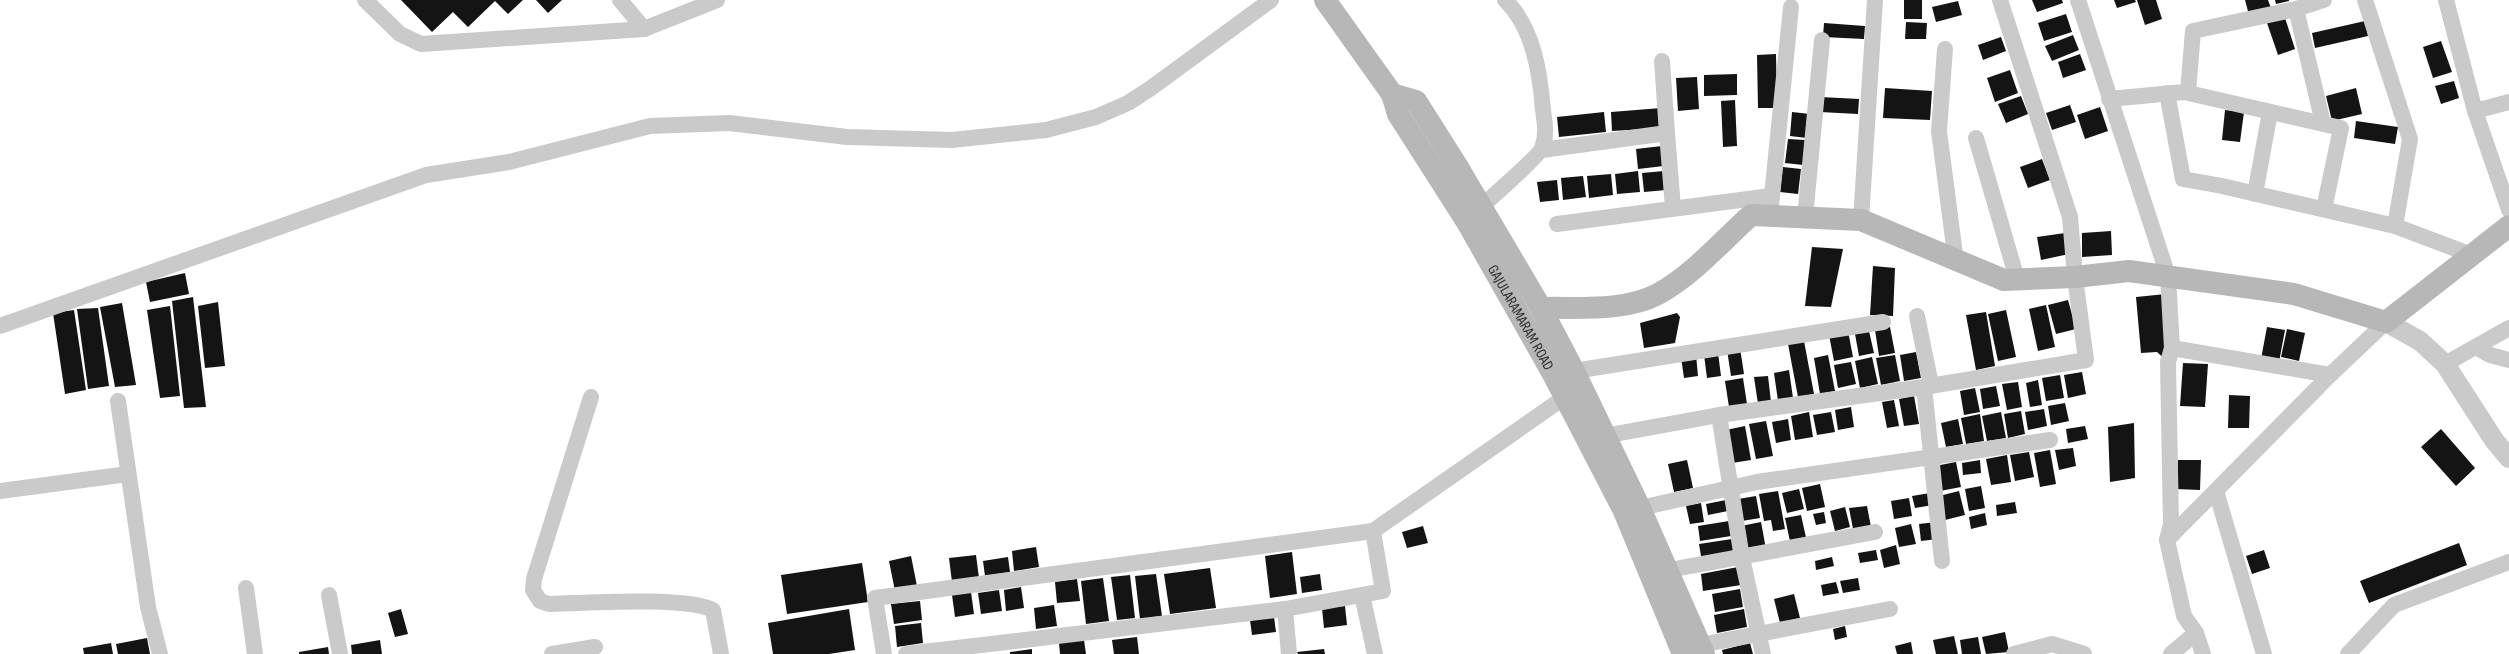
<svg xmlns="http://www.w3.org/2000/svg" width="2509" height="654" font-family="'Sofia Sans Condensed',sans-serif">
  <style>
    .building { fill: #141414 }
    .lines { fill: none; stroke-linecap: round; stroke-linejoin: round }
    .minor { stroke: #cacaca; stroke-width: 16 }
    .tertiary { stroke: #cacaca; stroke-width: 20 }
    .secondary { stroke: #b7b7b7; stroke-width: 22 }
    .labels { text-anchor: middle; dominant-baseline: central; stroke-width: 5; stroke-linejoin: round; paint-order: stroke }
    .street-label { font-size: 15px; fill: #2d2d2d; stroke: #fff }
  </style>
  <rect width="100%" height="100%" fill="#fff"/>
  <!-- building -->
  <g class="building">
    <path d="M401 0H523L508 14 495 1 468 27 453 12 432 32Z"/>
    <path d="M536 0H562L548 13Z"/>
    <rect x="1904" y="0" width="18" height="19"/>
    <path d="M2032 0H2062L2063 3 2037 12Z"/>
    <path d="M2114 0H2135L2136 2 2117 8Z"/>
    <path d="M2137 0H2156L2162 19 2145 25Z"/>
    <path d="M2245 0H2268L2271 8 2249 15Z"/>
    <path d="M2275 0H2289V1L2276 4Z"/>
    <path d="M1958 1 1962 15 1936 22 1932 7Z"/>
    <path d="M2066 14 2072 32 2044 41 2038 23Z"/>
    <path d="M2285 18 2295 49 2278 55 2267 23Z"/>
    <path d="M2365 21 2368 36 2315 48 2312 33Z"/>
    <path d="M1906 22 1927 23 1926 39H1905Z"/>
    <path d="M1824 23 1865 26 1864 39 1823 37Z"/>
    <path d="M2073 35 2079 50 2052 61 2045 46Z"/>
    <path d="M2001 37 2006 51 1983 60 1978 45Z"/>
    <path d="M2441 41 2452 72 2433 78 2423 47Z"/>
    <path d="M1776 54 1777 108H1758L1757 55Z"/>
    <path d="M2080 54 2086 70 2063 78 2058 62Z"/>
    <path d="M2010 70 2018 93 1995 102 1987 78Z"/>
    <path d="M1737 74V95L1704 96V75Z"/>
    <path d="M1697 77 1699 109 1678 111 1676 78Z"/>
    <path d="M2454 81 2459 98 2441 104 2435 86Z"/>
    <path d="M1885 88 1932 91 1930 120 1883 118Z"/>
    <path d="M2356 88 2362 114 2332 121 2326 96Z"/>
    <path d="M2021 96 2028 114 2006 123 1998 104Z"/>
    <path d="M1821 97 1859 99 1858 114 1820 112Z"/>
    <path d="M1735 100 1737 146 1723 147 1721 101Z"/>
    <path d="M2070 105 2076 122 2052 130 2046 113Z"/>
    <path d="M2100 107 2108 131 2085 139 2077 115Z"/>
    <path d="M1661 108 1662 128 1612 131 1611 112Z"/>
    <path d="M2225 110 2244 112 2240 142 2222 140Z"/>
    <path d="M1604 112 1606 132 1559 137 1557 117Z"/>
    <path d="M1792 112 1810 114 1807 138 1790 136Z"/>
    <path d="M2356 121 2398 127 2395 144 2354 138Z"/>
    <path d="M1788 139 1805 140 1803 165 1785 163Z"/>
    <path d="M1662 146 1664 166 1638 169 1636 149Z"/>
    <path d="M2042 159 2050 180 2028 188 2020 167Z"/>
    <path d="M1783 167 1801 169 1798 194 1780 192Z"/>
    <path d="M1638 171 1640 192 1617 194 1615 174Z"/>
    <path d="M1664 171 1666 190 1644 192 1642 173Z"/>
    <path d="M1611 174 1613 195 1589 198 1587 176Z"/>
    <path d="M1583 176 1586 197 1563 200 1561 178Z"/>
    <path d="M1557 180 1559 200 1540 202 1537 182Z"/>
    <path d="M2111 231 2112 255 2082 257V233Z"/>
    <path d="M2065 233 2069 254 2041 260 2037 237Z"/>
    <path d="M1812 247 1843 249 1831 307 1805 306Z"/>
    <path d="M1873 266 1895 268 1893 316 1870 315Z"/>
    <path d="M185 273 189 294 150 302 146 282Z"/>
    <path d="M2166 294 2168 362 2157 352 2141 353 2136 297Z"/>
    <path d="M193 297 206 407 184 408 172 301Z"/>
    <path d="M2068 300 2076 329 2056 334 2048 305Z"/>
    <path d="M218 302 225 366 205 368 198 306Z"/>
    <path d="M122 303 136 385 115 387 100 307Z"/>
    <path d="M2046 305 2055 347 2038 351 2029 309Z"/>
    <path d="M170 306 180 396 160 398 147 310Z"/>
    <path d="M98 308 109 386 88 389 77 309Z"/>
    <path d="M74 310 86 390 65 394 53 313Z"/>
    <path d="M2006 310 2016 357 1998 361 1988 314Z"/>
    <path d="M1986 312 1995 366 1976 370 1966 315Z"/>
    <path d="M1677 313 1680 317 1675 343 1644 348 1640 323Z"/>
    <path d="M1890 327 1895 353 1879 356 1875 330Z"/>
    <path d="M2267 327 2285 330 2279 362 2261 359Z"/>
    <path d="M2287 329 2305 333 2299 361 2281 357Z"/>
    <path d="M1848 331 1853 357 1834 361 1829 335Z"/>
    <path d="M1869 331 1874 353 1859 356 1855 334Z"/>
    <path d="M1804 341 1814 394 1798 397 1788 344Z"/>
    <path d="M1740 348 1744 374 1731 376 1727 350Z"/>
    <path d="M1916 352 1921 378 1904 381 1900 355Z"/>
    <path d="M1718 353 1721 376 1707 378 1704 355Z"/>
    <path d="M1696 355 1698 376 1684 378 1681 357Z"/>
    <path d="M1828 355 1835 391 1820 394 1814 358Z"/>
    <path d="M1895 355 1900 381 1881 385 1876 358Z"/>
    <path d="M1872 357 1878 384 1860 388 1855 361Z"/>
    <path d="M1851 362 1856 384 1838 388 1834 365Z"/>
    <path d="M2183 363 2208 364 2205 407 2180 406Z"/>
    <path d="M1789 370 1793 398 1778 401 1774 373Z"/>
    <path d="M2082 372 2086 394 2068 398 2064 375Z"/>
    <path d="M2060 375 2064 398 2046 401 2042 378Z"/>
    <path d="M1768 376 1771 402 1758 404 1754 377Z"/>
    <path d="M1743 378 1747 404 1729 407 1725 381Z"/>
    <path d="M2038 380 2042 405 2030 407 2026 383Z"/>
    <path d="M2018 382 2022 407 2007 410 2002 384Z"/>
    <path d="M1996 386 2000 406 1983 409 1980 389Z"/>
    <path d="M1975 388 1980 412 1964 415 1960 391Z"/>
    <path d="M2229 395 2250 396 2249 428H2228Z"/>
    <path d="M1914 396 1919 424 1904 426 1899 399Z"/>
    <path d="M1894 400 1899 426 1887 428 1882 402Z"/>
    <path d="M2065 403 2069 421 2051 425 2048 406Z"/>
    <path d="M1851 407 1854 427 1838 430 1835 410Z"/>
    <path d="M2044 409 2047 426 2028 430 2025 412Z"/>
    <path d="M2021 411 2025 434 2008 438 2004 414Z"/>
    <path d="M1809 412 1813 437 1795 440 1791 416Z"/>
    <path d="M1831 412 1835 432 1817 435 1813 415Z"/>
    <path d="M2001 412 2006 438 1987 441 1982 416Z"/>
    <path d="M1980 414 1984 441 1966 444 1961 418Z"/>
    <path d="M1788 419 1791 440 1776 443 1772 422Z"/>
    <path d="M1958 419 1963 444 1946 447 1941 423Z"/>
    <path d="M1766 421 1773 456 1756 459 1749 424Z"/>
    <path d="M2134 423 2135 478 2110 482 2108 427Z"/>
    <path d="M1745 426 1751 460 1732 463 1726 430Z"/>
    <path d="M2085 426 2088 439 2068 443 2066 429Z"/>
    <path d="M2441 429 2475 468 2456 486 2421 447Z"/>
    <path d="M2073 448 2076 466 2059 470 2055 450Z"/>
    <path d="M2050 450 2056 484 2040 487 2034 453Z"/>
    <path d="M2029 452 2034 477 2015 481 2010 455Z"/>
    <path d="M2007 455 2011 482 1991 485 1986 459Z"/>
    <path d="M1687 460 1693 488 1674 492 1668 464Z"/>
    <path d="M1980 460 1981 473 1963 475 1962 463Z"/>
    <path d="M2178 460H2201L2200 490 2176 489Z"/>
    <path d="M1956 462 1961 487 1940 491 1935 466Z"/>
    <path d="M1820 484 1825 507 1807 511 1802 488Z"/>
    <path d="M1981 486 1985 508 1969 511 1965 489Z"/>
    <path d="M1799 489 1804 509 1787 513 1782 493Z"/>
    <path d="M1778 491 1785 529 1773 531 1771 520 1764 521 1759 494Z"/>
    <path d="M1959 491 1965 515 1945 520 1939 496Z"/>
    <path d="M1930 493 1933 505 1915 508 1912 496Z"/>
    <path d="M1756 496 1760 518 1742 521 1738 499Z"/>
    <path d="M1909 498 1912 516 1894 519 1891 501Z"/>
    <path d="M1726 500 1728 511 1708 515 1706 504Z"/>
    <path d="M2015 502 2017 513 1997 516 1996 505Z"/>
    <path d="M1701 503 1704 522 1690 524 1686 506Z"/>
    <path d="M1867 506 1871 527 1853 529 1849 508Z"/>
    <path d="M1845 507 1850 527 1835 531 1830 511Z"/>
    <path d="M1824 512 1826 523 1816 525 1813 514Z"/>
    <path d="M1985 513 1987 525 1971 529 1969 517Z"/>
    <path d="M1801 515 1807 542 1791 546 1785 518Z"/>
    <path d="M1729 521 1731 536 1700 541 1698 526Z"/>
    <path d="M1761 522 1766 549 1747 553 1741 526Z"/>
    <path d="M1936 522 1938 539 1921 541 1919 524Z"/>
    <path d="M1911 524 1916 544 1899 547 1895 528Z"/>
    <path d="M1423 526 1428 543 1407 548 1402 532Z"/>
    <path d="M1732 539 1735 557 1702 562 1699 544Z"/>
    <path d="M2459 543 2467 565 2369 603 2360 581Z"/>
    <path d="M1896 545 1900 564 1884 568 1880 550Z"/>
    <path d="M1036 547 1039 567 1014 571 1012 551Z"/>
    <path d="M1876 550 1878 560 1860 563 1858 553Z"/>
    <path d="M2264 550 2270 568 2252 574 2246 556Z"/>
    <path d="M1292 552 1297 594 1270 598 1265 556Z"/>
    <path d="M976 555 979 578 952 582 949 558Z"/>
    <path d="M911 556 917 586 895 591 889 561Z"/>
    <path d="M1008 557 1010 572 985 576 983 561Z"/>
    <path d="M1832 557 1834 566 1816 570 1815 561Z"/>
    <path d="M862 563 868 602 787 614 781 575Z"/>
    <path d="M1738 567 1741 585 1703 591 1701 574Z"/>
    <path d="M1210 568 1216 608 1170 614 1164 574Z"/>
    <path d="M1156 574 1162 616 1140 619 1135 576Z"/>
    <path d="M1320 574 1322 590 1302 593 1300 577Z"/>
    <path d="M1130 575 1135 618 1117 620 1111 577Z"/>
    <path d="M1103 578 1109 621 1086 624 1081 581Z"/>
    <path d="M1858 578 1860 590 1843 593 1840 581Z"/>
    <path d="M1077 579 1080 601 1057 603 1055 582Z"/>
    <path d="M1836 582 1839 593 1823 596 1821 585Z"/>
    <path d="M1021 587 1024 608 1006 611 1004 590Z"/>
    <path d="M1740 589 1743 607 1715 612 1712 594Z"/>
    <path d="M999 590 1002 611 981 614 978 593Z"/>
    <path d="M971 592 974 614 955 617 952 595Z"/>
    <path d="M1794 594 1800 618 1780 623 1774 599Z"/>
    <path d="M920 601 922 620 894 624 891 604Z"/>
    <path d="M1054 605 1057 626 1036 629 1034 608Z"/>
    <path d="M1345 606 1347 625 1324 628 1322 608Z"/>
    <path d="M401 609 408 634 395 637 388 613Z"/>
    <path d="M849 609 855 650 829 654H773L768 623Z"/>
    <path d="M1744 609 1747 627 1717 633 1714 615Z"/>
    <path d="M1274 617 1276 632 1252 635 1250 620Z"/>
    <path d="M921 623 923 643 897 647 895 626Z"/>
    <path d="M1845 626 1847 637 1835 640 1833 629Z"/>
    <path d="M2005 632 2009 652 1986 654 1982 637Z"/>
    <path d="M1954 636 1958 654H1936L1933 640Z"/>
    <path d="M1137 637 1139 654H1114L1112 640Z"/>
    <path d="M1978 637 1981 654H1962L1960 640Z"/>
    <path d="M147 638 150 654H118L116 644Z"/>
    <path d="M380 640 382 654H352L351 645Z"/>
    <path d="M1084 640 1086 654H1060L1059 643Z"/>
    <path d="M1911 642 1913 654H1897L1895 646Z"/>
    <path d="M111 643 113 654H84L83 648Z"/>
    <path d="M1750 643 1753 654H1723L1722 650Z"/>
    <path d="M328 647 329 654H299V652Z"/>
    <path d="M1032 649V654H1010V652Z"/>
    <path d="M1324 649 1325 654H1298L1297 652Z"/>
  </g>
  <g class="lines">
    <!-- minor -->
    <g class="minor">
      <path d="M365 0 400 34 421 44 644 29 717 0"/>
      <path d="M620 0 644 29"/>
      <path d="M2078 0 2168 276 2172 348 2168 362 2171 524 2167 540 2184 616 2196 633 2203 654"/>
      <path d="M2365 0 2410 139 2395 226"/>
      <path d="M2446 0 2475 111 2509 210"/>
      <path d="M2296 9 2324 0"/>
      <path d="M1945 49 1939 131 1956 262"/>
      <path d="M1662 61 1667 133"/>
      <path d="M2188 92 2193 31 2296 9 2323 123"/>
      <path d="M2167 93 2183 179 2222 186 2395 226 2472 255"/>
      <path d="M2109 99 2184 92 2341 128 2324 209"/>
      <path d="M2475 111 2509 102"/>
      <path d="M1976 138 2017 279"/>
      <path d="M1542 150 1667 133 1673 208"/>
      <path d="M2255 194 2270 112"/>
      <path d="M1482 206C1492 197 1539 156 1542 148 1547 136 1545 123 1543 110 1540 72 1533 27 1505 0"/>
      <path d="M1771 206 1791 7"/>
      <path d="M1805 217 1822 40"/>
      <path d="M1861 220 1875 0"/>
      <path d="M1557 224 1771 196"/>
      <path d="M1917 316 1931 385"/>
      <path d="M0 326 426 175 509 162 650 126 729 123 847 137 952 140 1046 130 1096 117 1128 103 1151 88 1271 0"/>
      <path d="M2476 347 2490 355 2509 360"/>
      <path d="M2172 348 2330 375"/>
      <path d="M2445 364 2509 328"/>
      <path d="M1574 371 1883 322"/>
      <path d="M1924 387 1942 561"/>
      <path d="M591 397 534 579 533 590 540 601 549 604C583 603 687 596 713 610L721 654"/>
      <path d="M118 401 148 607 160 654"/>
      <path d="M1719 415 1924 387 2086 360 2075 277 2070 217 2000 0"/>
      <path d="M1604 436 1719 415 1742 558 1763 654"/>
      <path d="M0 491 128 474"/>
      <path d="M2216 491 2264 654"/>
      <path d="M1640 508 1757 482 2050 440"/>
      <path d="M2167 540 2330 375 2386 322"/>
      <path d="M1669 570 1875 532"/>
      <path d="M246 588 255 654"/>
      <path d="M329 595 340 654"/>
      <path d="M1362 595 1375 654"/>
      <path d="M1285 609 1289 654"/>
      <path d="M1700 645 1890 609"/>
      <path d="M552 654 595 647"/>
      <path d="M884 654 875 598 1373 531 1565 397"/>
      <path d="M906 654 1285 609 1383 591 1373 531"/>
      <path d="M2014 654 2052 644 2084 654"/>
      <path d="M2171 654 2196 633"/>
      <path d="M2348 654 2394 605 2509 562"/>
    </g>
    <!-- tertiary -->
    <path class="tertiary" d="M2386 322 2420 341 2445 364 2494 440 2509 458"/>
    <!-- secondary -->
    <g class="secondary">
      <path id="s1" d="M1325 0 1392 94 1398 114 1467 222 1553 374 1624 511 1683 654"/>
      <path d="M1392 94 1416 101 1459 169 1541 308 1574 371 1640 508 1704 654"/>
      <path d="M1541 308C1578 307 1624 312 1658 294 1693 275 1722 241 1751 215L1861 220 2004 280 2075 277 2129 271 2294 294 2386 322 2509 226"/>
    </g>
  </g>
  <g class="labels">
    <!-- street labels -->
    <g class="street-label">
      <text stroke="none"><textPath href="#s1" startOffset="374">GAJULARAMARAM ROAD</textPath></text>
    </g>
  </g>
</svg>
